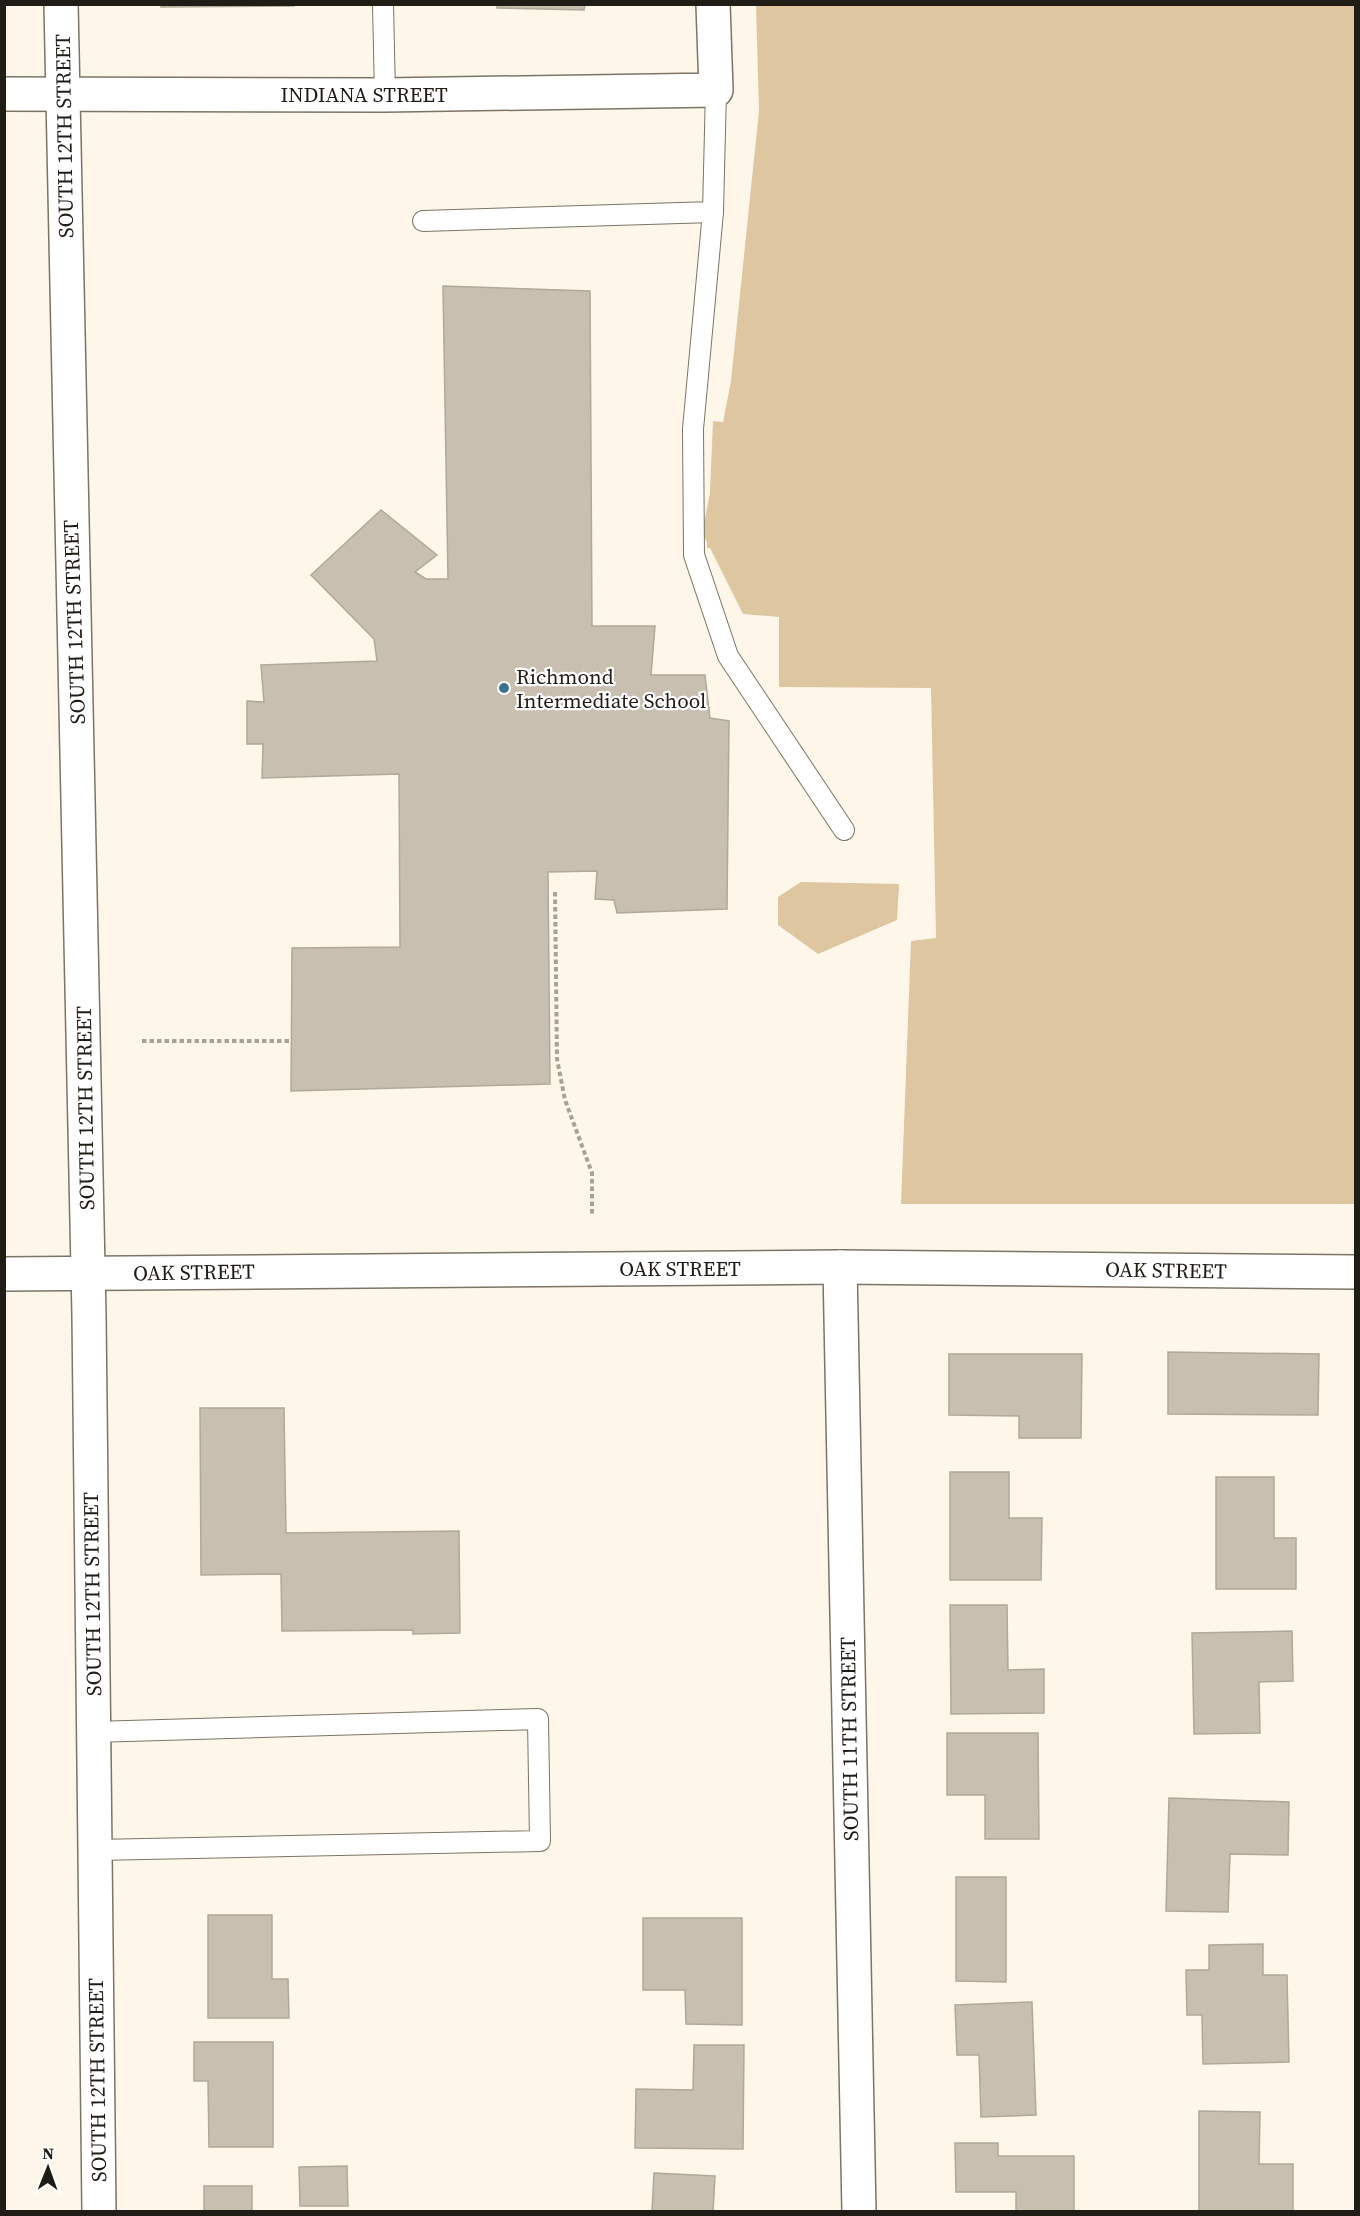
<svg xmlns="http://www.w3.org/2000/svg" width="1360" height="2216" font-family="'Source Serif 4',serif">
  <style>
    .green { fill: #dec6a0 }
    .building { fill: #c9bfb0; stroke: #b2a899; stroke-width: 1.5 }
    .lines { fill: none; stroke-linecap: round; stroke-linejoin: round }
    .lane-casing { stroke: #7c7465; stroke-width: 22 }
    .street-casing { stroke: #7c7465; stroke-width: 36 }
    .path { stroke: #a7a197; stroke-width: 4; stroke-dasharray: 4.5 3; stroke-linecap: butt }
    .lane { stroke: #fff; stroke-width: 20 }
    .street { stroke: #fff; stroke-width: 33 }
    .poi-dot { fill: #39718b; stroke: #fff; stroke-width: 2 }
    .labels { text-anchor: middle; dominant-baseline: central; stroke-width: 4.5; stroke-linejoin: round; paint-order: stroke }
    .street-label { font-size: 21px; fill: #201c16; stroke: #fff }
    .poi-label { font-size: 21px; fill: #201c16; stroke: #fff; text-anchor: start }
  </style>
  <rect width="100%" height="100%" fill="#fef6e9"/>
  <!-- green -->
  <g class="green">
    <path d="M756 5H1355V1204H901L911 941 936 938 931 688 779 687V617L743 614 710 548H707V542L702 533 710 493 713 421 723 422 731 381 759 111Z"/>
    <path d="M801 882 899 884 897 920 818 954 778 925V897Z"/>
  </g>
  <!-- building -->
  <g class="building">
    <path d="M161 4H294V6L161 7Z"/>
    <path d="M497 4H585L584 10 497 8Z"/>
    <path d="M443 286 590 291 592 626H655L651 675H705L710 718 729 721 727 909 617 913 614 900 595 899 597 871 548 872 550 1084 291 1091 292 948 400 947 399 774 262 778 263 744H247V701L264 702 261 665 377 661 374 639 311 575 381 510 437 555 415 572 426 579H448Z"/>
    <path d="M1168 1352 1319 1354 1318 1415 1168 1414Z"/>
    <path d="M949 1354H1082L1081 1438H1019V1416L949 1415Z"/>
    <path d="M200 1408H284L286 1533 459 1531 460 1633 413 1634V1630L282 1631 281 1574 201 1575Z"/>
    <path d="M950 1472H1009V1518H1042L1041 1580H950Z"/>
    <path d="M1216 1477H1274V1538H1296V1589H1216Z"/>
    <path d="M950 1605H1007L1008 1670 1044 1669V1713L951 1714Z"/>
    <path d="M1292 1631 1293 1681 1259 1682 1260 1733 1194 1734 1192 1633Z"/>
    <path d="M947 1733H1038L1039 1839H985V1795H947Z"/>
    <path d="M1169 1798 1289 1802 1288 1855 1230 1854 1228 1912 1166 1911Z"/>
    <path d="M956 1877H1006V1982L956 1981Z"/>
    <path d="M208 1915H272V1979H288L289 2018H208Z"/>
    <path d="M643 1918H742V2025L686 2024 685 1990H643Z"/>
    <path d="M1263 1944V1975H1287L1289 2062 1203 2064 1202 2015H1187L1186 1970H1209V1945Z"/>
    <path d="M1032 2002 1036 2115 981 2117 979 2055H957L955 2005Z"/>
    <path d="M194 2042H273V2147H209L208 2081H194Z"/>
    <path d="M694 2045H744L743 2149 635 2148 636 2089 693 2090Z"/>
    <path d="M1199 2111 1260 2112 1259 2164H1293V2212H1199Z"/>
    <path d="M955 2143H998V2156H1074V2212H1016V2192H956Z"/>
    <path d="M347 2166 348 2206H300L299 2167Z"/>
    <path d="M654 2173 715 2176 713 2212H652Z"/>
    <rect x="204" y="2186" width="48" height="26"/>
  </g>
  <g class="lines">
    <defs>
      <g id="lane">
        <path d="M383 4 385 95"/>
        <path d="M713 212 693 429 694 555 728 656 844 830"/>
        <path d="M423 221 713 212 716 90"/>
        <path d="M93 1732 538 1719 540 1841 95 1850"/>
      </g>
      <g id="street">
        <path d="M61 4 89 1315 99 2212"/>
        <path d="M4 94 385 95 716 90 713 4"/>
        <path d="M840 1267 859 2212"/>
        <path d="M4 1274 840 1267 1356 1272"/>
      </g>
    </defs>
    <!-- lane casing -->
    <use href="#lane" class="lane-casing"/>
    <!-- street casing -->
    <use href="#street" class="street-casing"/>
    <!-- path -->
    <g class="path">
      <path d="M555 892 557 1059 565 1100 592 1173V1216"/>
      <path d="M142 1041H292"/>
    </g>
    <!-- lane -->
    <use href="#lane" class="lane"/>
    <!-- street -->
    <use href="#street" class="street"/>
  </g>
  <!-- markers -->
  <circle class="poi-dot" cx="504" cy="688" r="6"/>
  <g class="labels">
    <!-- street labels -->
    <g class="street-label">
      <text x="364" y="94">INDIANA STREET</text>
      <text transform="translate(64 136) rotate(-91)">SOUTH 12TH STREET</text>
      <text transform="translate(74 622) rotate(-92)">SOUTH 12TH STREET</text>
      <text transform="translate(85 1108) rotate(-91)">SOUTH 12TH STREET</text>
      <text x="680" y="1268">OAK STREET</text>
      <text transform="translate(1166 1270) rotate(1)">OAK STREET</text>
      <text transform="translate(194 1272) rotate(-1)">OAK STREET</text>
      <text transform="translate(92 1594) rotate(-91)">SOUTH 12TH STREET</text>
      <text transform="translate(849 1739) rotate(-91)">SOUTH 11TH STREET</text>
      <text transform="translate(97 2080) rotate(-91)">SOUTH 12TH STREET</text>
    </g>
    <!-- poi labels -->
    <g class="poi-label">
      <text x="516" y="676">Richmond<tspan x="516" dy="24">Intermediate School</tspan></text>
    </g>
  </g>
  <!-- border -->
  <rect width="1360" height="2216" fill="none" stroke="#201c16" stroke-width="12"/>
  <!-- north arrow -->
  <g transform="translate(48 2168) rotate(1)" stroke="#ffffff" stroke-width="4.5" paint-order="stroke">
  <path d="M0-4.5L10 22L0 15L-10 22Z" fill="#201c16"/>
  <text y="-9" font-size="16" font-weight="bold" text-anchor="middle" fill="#201c16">N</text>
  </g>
</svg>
